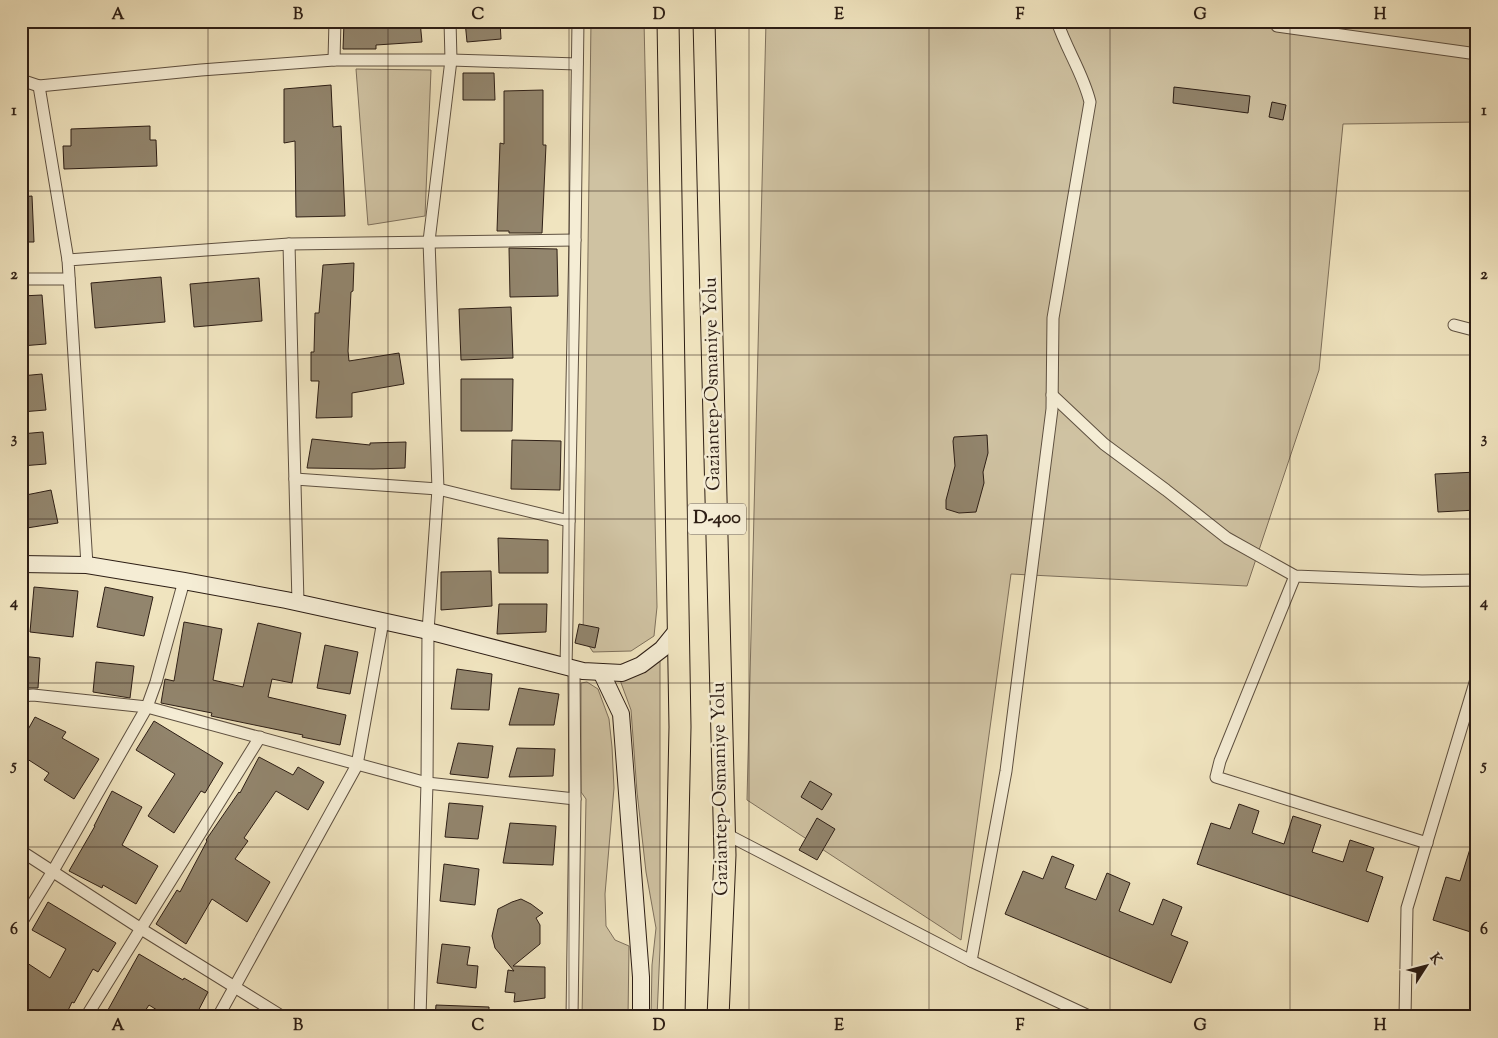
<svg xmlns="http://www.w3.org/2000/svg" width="1498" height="1038" font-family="'Sorts Mill Goudy',serif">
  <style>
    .green { fill: #cfc2a2; stroke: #7e705c }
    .building { fill: #92856d; stroke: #2d1e15 }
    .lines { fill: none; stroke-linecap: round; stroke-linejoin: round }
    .street-casing { stroke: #5e5040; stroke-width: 13 }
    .secondary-casing { stroke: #2d1e15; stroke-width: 18 }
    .highway-casing { stroke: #2d1e15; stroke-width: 23 }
    .street { stroke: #f5edd5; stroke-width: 11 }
    .secondary { stroke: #f5edd5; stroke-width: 16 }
    .highway { stroke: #f0e4bf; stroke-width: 21 }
    .grid { fill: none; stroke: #2d1e15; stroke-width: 1; stroke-opacity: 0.55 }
    .labels { text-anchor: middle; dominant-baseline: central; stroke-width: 5; stroke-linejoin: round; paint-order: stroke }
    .shield { fill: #f5edd5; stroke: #695c4f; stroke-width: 1 }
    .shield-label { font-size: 18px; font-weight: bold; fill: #2d1e15 }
    .street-label { font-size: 19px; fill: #2d1e15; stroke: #f5edd5 }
    .neatline { fill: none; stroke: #2d1e15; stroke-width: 2 }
    .grid-label { font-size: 16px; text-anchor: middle; font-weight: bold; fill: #2d1e15 }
  </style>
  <rect width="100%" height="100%" fill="#f0e4bf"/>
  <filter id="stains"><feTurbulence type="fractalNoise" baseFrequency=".004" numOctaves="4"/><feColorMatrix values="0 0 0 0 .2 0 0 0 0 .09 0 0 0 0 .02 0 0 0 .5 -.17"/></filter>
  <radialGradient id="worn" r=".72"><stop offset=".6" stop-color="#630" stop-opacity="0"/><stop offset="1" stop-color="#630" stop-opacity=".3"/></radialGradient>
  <!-- green -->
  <g class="green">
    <path d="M591 21H644L657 607 654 636 631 651 593 652 583 637Z"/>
    <path d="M766 21H1477V122L1343 124 1319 370 1247 586 1011 574 961 940 747 800Z"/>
    <path d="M356 69 431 70 425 216 368 225Z"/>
    <path d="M660 661V948L657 1017H651L652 965 656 928 646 872 637 792 631 710 620 680 638 675Z"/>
    <path d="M587 682 598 689 609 719 612 747 614 788 605 894 606 926 615 940 629 946 628 1017H582L586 799 581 792V683Z"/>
  </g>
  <!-- building -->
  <g class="building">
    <path d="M393 21H420L422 42 376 45V49H343L344 23 394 25Z"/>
    <path d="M465 21H500L501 39 467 42Z"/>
    <path d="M463 73H494L495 100H463Z"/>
    <path d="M331 85 333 127 341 126 345 216 296 217 295 141 284 143V89Z"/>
    <path d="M1174 87 1250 96 1248 113 1173 103Z"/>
    <path d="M543 90V145H546L542 233H509V231H497L500 143 504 144V91Z"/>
    <path d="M1272 102 1286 105 1283 120 1269 117Z"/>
    <path d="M150 126V140H156L157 166 64 169 63 146H71V129Z"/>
    <path d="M32 196 34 242H21V197Z"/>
    <path d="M509 248 557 249 558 296 510 297Z"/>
    <path d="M354 263 353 291 351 292 348 351 349 361 399 353 404 384 352 393V417L316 418 319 381H311V352H314L315 313H319L323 265Z"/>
    <path d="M161 277 165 322 95 328 91 283Z"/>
    <path d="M259 278 262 321 194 327 190 284Z"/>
    <path d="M42 295 46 344 21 346V296Z"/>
    <path d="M511 307 513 358 461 360 459 309Z"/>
    <path d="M42 374 46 410 21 412V376Z"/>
    <path d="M461 379H513L512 431H461Z"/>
    <path d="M43 432 46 464 21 466V434Z"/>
    <path d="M987 435 988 453 983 472 984 483 976 512 959 513 946 509V500L955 466 953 441 954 437Z"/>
    <path d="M312 439 370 445V443L406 442 405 468 373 469 307 468Z"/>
    <path d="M512 440 561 441 560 490 511 489Z"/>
    <path d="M1477 472V510L1438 512 1435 474Z"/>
    <path d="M51 490 58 523 27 528 21 496Z"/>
    <path d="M498 538 548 540V573H499Z"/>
    <path d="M491 571 492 606 441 610V572Z"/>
    <path d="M34 587 78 591 73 637 30 632Z"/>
    <path d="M105 587 153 597 144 636 97 627Z"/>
    <path d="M499 604H547L546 632 497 634Z"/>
    <path d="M184 622 222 629 213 680 243 687 258 623 301 633 292 683 272 679 268 697 346 715 340 745 302 737 303 735 211 716 212 713 161 703 165 679 174 681Z"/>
    <path d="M579 624 599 628 595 648 575 643Z"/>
    <path d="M325 645 358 652 350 694 317 688Z"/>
    <path d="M21 656 40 658 38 688H21Z"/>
    <path d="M96 662 134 666 130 698 93 692Z"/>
    <path d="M457 669 492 674 489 710 451 709Z"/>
    <path d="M519 688 559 694 554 725H509Z"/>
    <path d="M35 717 66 732 62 738 99 759 74 799 44 780 49 773 21 755V742Z"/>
    <path d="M154 721 223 763 205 793 201 791 174 833 148 816 175 774 136 750Z"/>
    <path d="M458 743 493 746 488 778 450 774Z"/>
    <path d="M517 748 555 749 553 776 509 777Z"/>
    <path d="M259 757 293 775 298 767 324 782 308 810 276 791 244 838 248 841 235 859 270 882 247 922 212 899 186 944 156 924 177 890 180 892 207 841 206 840 239 792 240 793Z"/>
    <path d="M810 781 832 794 822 810 801 797Z"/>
    <path d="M112 791 142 807 122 845 158 866 136 904 103 885 102 888 69 871 95 826H94Z"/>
    <path d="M449 803 483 806 478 839 445 837Z"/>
    <path d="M1239 804 1259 811 1252 833 1284 844 1293 816 1321 825 1312 852 1343 862 1350 840 1374 848 1366 871 1383 877 1368 922 1197 864 1211 823 1230 829Z"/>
    <path d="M817 818 835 829 817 860 799 850Z"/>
    <path d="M510 823 556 826 553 865 503 863Z"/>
    <path d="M1474 836H1477V934L1433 920 1446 877 1460 881Z"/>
    <path d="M1052 856 1074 865 1065 888 1096 900 1107 873 1130 883 1119 911 1153 925 1163 899 1182 907 1171 935 1188 942 1171 983 1005 914 1023 871 1043 879Z"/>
    <path d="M444 864 479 869 475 905 440 901Z"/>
    <path d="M521 899 531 904 543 913 536 918 540 925V944L513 966 545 967V998L514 1002 515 993 505 992 508 970 514 971 495 948 492 936 498 909 512 902Z"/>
    <path d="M48 902 116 943 98 972 93 969 74 1003 72 1002 65 1017H21V959L50 978 66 949 32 930Z"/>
    <path d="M442 944 470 947 467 965 478 966 476 988 437 983Z"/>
    <path d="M139 954 183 980 184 978 208 992 195 1017H168L149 1005 141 1017H104Z"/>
    <path d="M436 1005 489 1007V1017H435Z"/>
  </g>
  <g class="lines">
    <defs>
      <g id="street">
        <path d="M1277 26 1477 54"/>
        <path d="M334 60 335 21"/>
        <path d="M21 80 39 86 201 70 334 60H451L577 64"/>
        <path d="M39 86 68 260"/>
        <path d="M289 244 298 603"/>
        <path d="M21 279H69"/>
        <path d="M1454 325 1477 331"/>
        <path d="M1052 395 1104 444 1166 490 1227 538 1295 576 1422 581 1477 580"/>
        <path d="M295 479 438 489 569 521"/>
        <path d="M87 565 68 260 289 244 575 240"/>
        <path d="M1295 576 1220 761 1216 777 1427 843"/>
        <path d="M566 667 575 240 578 21"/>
        <path d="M21 696 33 695 147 707 427 783 575 799"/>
        <path d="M724 833 971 961 1091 1017"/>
        <path d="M21 851 146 932 283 1017"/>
        <path d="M21 923 53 871 147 707 156 682 184 581"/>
        <path d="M971 961 1006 771 1052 409 1053 318 1090 102C1083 73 1066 49 1057 21"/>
        <path d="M86 1017 260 737"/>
        <path d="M218 1017 357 765 383 621"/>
        <path d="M420 1017 427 783 428 631 438 489 429 241 451 60 450 21"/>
        <path d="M572 1017 575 799 574 669"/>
        <path d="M1405 1017 1407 908 1477 676"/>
      </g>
      <g id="secondary">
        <path d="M21 564 87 565 184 581 286 600 428 631 583 671 622 673 641 665 662 649 679 628"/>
        <path d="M601 672 621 714 641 977V1017"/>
      </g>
      <g id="highway">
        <path d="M668 21 680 727 674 1017"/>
        <path d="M704 21 725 855 718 1017"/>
      </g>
    </defs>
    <!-- street casing -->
    <use href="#street" class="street-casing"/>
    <!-- secondary casing -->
    <use href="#secondary" class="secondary-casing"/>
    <!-- highway casing -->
    <use href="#highway" class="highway-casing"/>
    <!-- street -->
    <use href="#street" class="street"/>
    <!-- secondary -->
    <use href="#secondary" class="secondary"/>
    <!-- highway -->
    <use href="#highway" class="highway"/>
  </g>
  <!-- grid -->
  <path class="grid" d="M208 21V1017M388 21V1017M569 21V1017M749 21V1017M929 21V1017M1110 21V1017M1290 21V1017M21 191H1477M21 355H1477M21 519H1477M21 683H1477M21 847H1477"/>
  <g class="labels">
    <!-- shield labels -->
    <rect class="shield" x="688" y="503.5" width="58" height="31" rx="4"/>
    <g class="shield-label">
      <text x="717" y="519">D-400</text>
    </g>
    <!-- street labels -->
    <g class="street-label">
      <text transform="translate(713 384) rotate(-91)">Gaziantep-Osmaniye Yolu</text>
      <text transform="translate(721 789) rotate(-91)">Gaziantep-Osmaniye Yolu</text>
    </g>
  </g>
  <!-- margin -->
  <rect width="1498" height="1038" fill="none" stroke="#f0e4bf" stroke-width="55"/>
  <!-- north arrow -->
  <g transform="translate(1426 966) rotate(54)" stroke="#f5edd5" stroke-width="4" paint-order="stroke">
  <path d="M0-4L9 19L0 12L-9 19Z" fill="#2d1e15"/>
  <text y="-8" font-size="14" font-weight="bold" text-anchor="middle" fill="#2d1e15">K</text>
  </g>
  <rect x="28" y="28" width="1442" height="982" class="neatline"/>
  <g class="grid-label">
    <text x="118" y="19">A</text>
    <text x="298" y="19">B</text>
    <text x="478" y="19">C</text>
    <text x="659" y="19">D</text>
    <text x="839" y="19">E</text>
    <text x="1020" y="19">F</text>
    <text x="1200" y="19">G</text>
    <text x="1380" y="19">H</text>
    <text x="14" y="115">1</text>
    <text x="1484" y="115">1</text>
    <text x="14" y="279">2</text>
    <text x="1484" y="279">2</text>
    <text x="14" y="443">3</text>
    <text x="1484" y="443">3</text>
    <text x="14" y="607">4</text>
    <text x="1484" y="607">4</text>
    <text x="14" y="770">5</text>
    <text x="1484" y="770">5</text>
    <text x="14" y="934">6</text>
    <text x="1484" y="934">6</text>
    <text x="118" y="1030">A</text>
    <text x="298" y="1030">B</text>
    <text x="478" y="1030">C</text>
    <text x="659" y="1030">D</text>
    <text x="839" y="1030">E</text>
    <text x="1020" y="1030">F</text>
    <text x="1200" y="1030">G</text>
    <text x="1380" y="1030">H</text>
  </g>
  <rect width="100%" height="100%" filter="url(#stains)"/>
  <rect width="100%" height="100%" fill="url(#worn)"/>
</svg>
